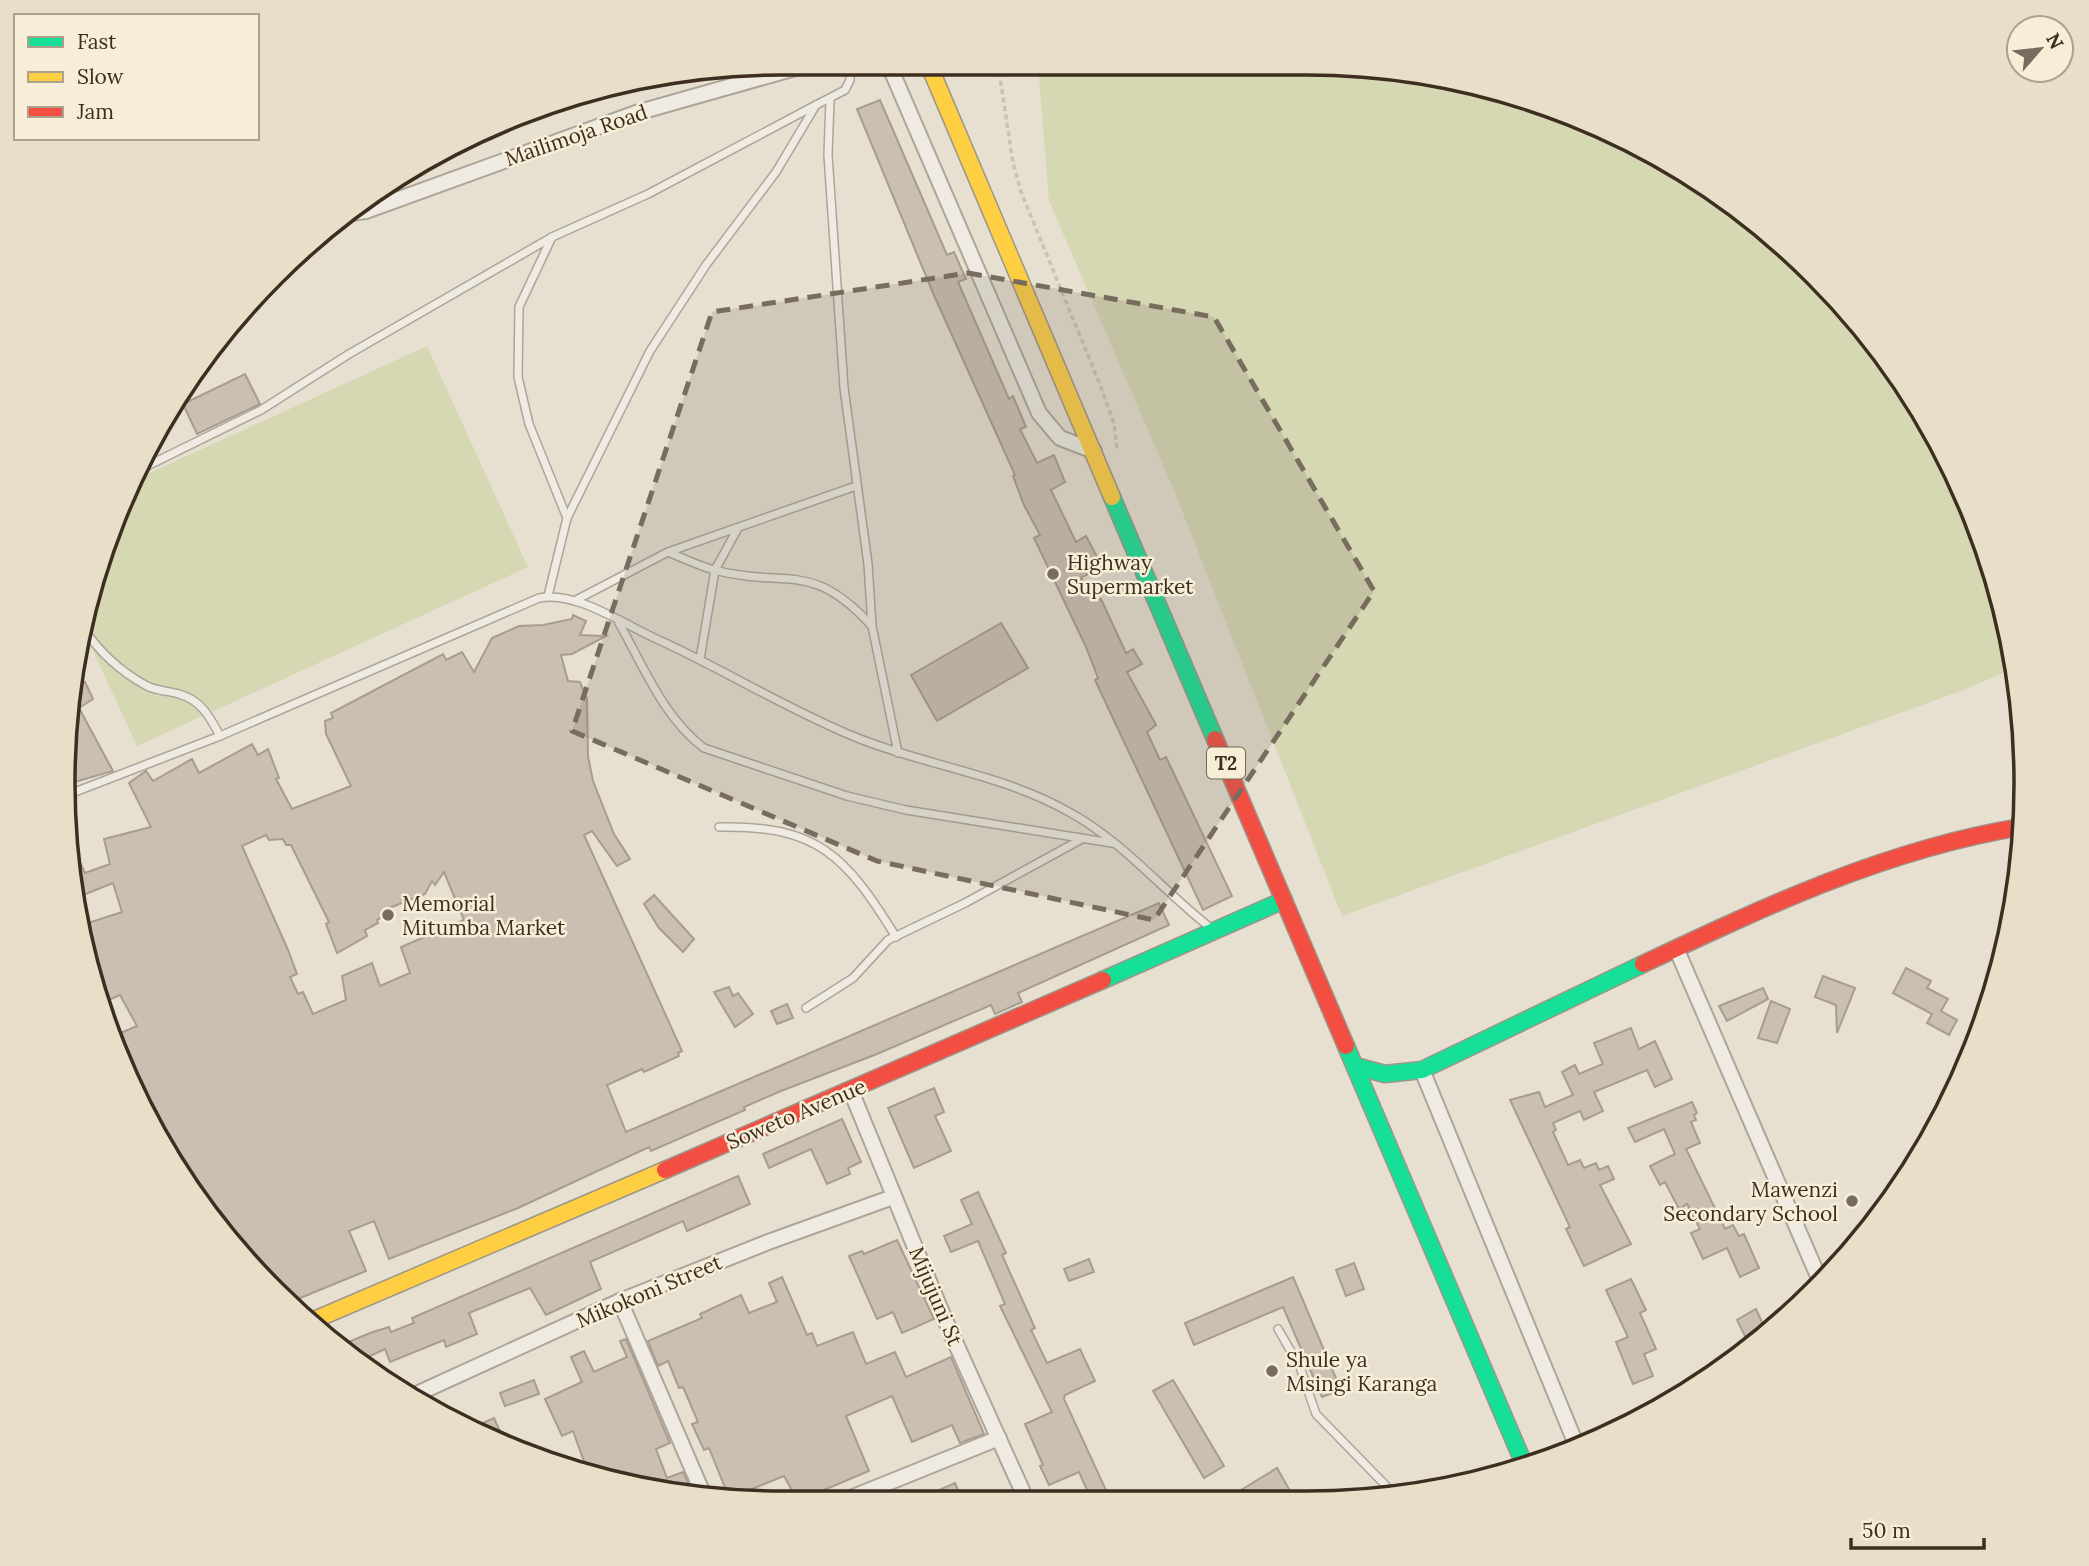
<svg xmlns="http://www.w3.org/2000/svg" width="2089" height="1566" font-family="Lora,serif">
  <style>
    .green { fill: #d6d7b3 }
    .building { fill: #cbbfb2; stroke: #a89c90; stroke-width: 2; fill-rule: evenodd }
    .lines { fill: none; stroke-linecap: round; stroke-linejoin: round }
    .lane-casing { stroke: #ada599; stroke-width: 10 }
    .street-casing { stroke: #ada599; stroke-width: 18 }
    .fast-casing { stroke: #9c958a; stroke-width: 19 }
    .slow-casing { stroke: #9c958a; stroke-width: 19 }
    .jam-casing { stroke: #9c958a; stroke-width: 19 }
    .path { stroke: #c8c2b9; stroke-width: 3.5; stroke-dasharray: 5 3.5; stroke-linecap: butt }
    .lane { stroke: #efebe3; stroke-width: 7 }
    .street { stroke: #efebe3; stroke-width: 14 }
    .fast { stroke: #16e098; stroke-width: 16 }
    .slow { stroke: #ffcf43; stroke-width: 16 }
    .jam { stroke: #f24e42; stroke-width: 16 }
    .marked { fill: #786c5e; fill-opacity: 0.2; stroke: #786c5e; stroke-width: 5; stroke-dasharray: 14 9; stroke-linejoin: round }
    .poi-dot { fill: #786c5e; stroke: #f7eed8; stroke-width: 2.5 }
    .labels { text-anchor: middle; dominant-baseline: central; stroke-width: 5; stroke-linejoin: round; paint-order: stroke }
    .shield { fill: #f7eed8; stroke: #756857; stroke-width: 2 }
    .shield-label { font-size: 19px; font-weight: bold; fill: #3d2e20 }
    .street-label { font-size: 21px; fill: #3d2e20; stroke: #f7eed8 }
    .poi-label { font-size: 21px; fill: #3d2e20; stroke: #f7eed8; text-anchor: start }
    .rim { fill: none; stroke: #3d2e20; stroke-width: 3.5 }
  </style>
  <rect width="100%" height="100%" fill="#e7e0d1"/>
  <!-- green -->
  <g class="green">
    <path d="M1038 64 1353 65 1492 87 1582 118 1706 185 1815 274 1877 345 1952 465 2002 597 2013 669 1966 689 1342 916 1173 488 1049 201Z"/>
    <path d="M427 346 528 567 137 746 82 627 132 481Z"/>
  </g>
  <!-- building -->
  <g class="building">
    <path d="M880 100 947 255 954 252 966 279 958 282 1009 399 1013 396 1026 427 1020 429 1037 463 1054 455 1065 482 1051 490 1076 542 1086 536 1102 566 1081 578 1094 601 1101 599 1126 653 1133 649 1142 664 1127 672 1156 725 1147 732 1160 760 1166 757 1232 896 1203 910 1095 680 1098 678 1086 647 1034 538 1040 535 1024 505 1013 476 1015 475 933 293 857 109Z"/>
    <path d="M245 374 260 404 197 434 183 404Z"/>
    <path d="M573 615 586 621 580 635 606 636 572 654 561 655 568 681 580 682 587 699 588 756 593 781 614 834 630 859 617 866 592 831 584 835 682 1051 678 1053 679 1056 644 1072 642 1069 607 1085 626 1132 1159 903 1169 925 1018 993 1022 1002 995 1014 991 1005 877 1054 781 1091 744 1107 745 1110 651 1151 649 1147 518 1208 389 1259 374 1221 349 1231 366 1271 288 1303 276 1290 267 1269 260 1273 212 1221 191 1190 181 1156 170 1147H165L149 1113 139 1099 117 1050 116 1035 137 1026 120 995 99 1004 85 934 91 922 122 912 113 883 78 897 69 851 74 849 85 873 110 864 104 839 151 827 129 783 146 771 153 781 192 759 199 773 252 744 258 755 268 749 279 778 276 779 292 809 351 786 326 734 325 721 333 718 331 713 443 654 446 660 462 652 474 672 492 638 519 626 543 625 572 619ZM266 835 269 840 283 839 286 845H291L329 922 326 924 337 953 367 936 365 930 378 923 377 920 391 911 389 908 425 894 432 881 435 885 444 872 464 920 401 947 410 973 380 986 372 963 342 976 346 1000 313 1014 303 992 298 994 290 977 297 974 288 950 242 846Z"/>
    <path d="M1001 623 1028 668 937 721 911 675Z"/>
    <path d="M85 682 93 699 79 708 113 771 68 784 74 687Z"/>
    <path d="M654 895 694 939 683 952 659 928 644 904Z"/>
    <path d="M1906 968 1931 981 1927 988 1948 999 1941 1011 1957 1020 1949 1035 1927 1023 1932 1014 1893 993Z"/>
    <path d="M1823 976 1855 988 1837 1033 1836 1005 1815 997Z"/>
    <path d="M729 987 733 996 738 993 753 1014 735 1027 714 992Z"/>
    <path d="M1763 988 1768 999 1727 1021 1719 1006Z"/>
    <path d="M1771 1001 1790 1009 1777 1043 1758 1038Z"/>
    <path d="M787 1004 793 1018 777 1024 771 1011Z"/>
    <path d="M1631 1028 1639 1049 1655 1041 1672 1079 1655 1087 1647 1070 1594 1092 1603 1111 1584 1120 1580 1111 1553 1123 1556 1130 1553 1132 1568 1165 1580 1160 1584 1168 1596 1163 1599 1170 1608 1166 1614 1179 1600 1185 1631 1244 1584 1266 1566 1229 1570 1227 1510 1100 1539 1092 1545 1107 1573 1095 1562 1072 1575 1065 1579 1074 1603 1064 1594 1043Z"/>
    <path d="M934 1088 944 1112 935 1116 951 1151 914 1168 888 1108Z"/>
    <path d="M1692 1102 1697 1113 1694 1115 1696 1120 1691 1122 1700 1143 1686 1149 1725 1229 1733 1225 1739 1236 1744 1234 1759 1268 1740 1277 1727 1248 1703 1259 1691 1233 1700 1229 1687 1204 1679 1209 1665 1182 1660 1185 1650 1166 1675 1154 1664 1129 1635 1142 1628 1128Z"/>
    <path d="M842 1119 861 1162 848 1168 850 1174 827 1184 811 1149 769 1168 763 1154Z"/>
    <path d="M738 1176 750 1204 687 1231 683 1221 590 1262 601 1289 546 1315 530 1288 469 1313 477 1334 446 1347 444 1340 390 1362 385 1349 359 1361 339 1346 370 1333 389 1327 391 1332 414 1323 412 1318Z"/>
    <path d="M978 1192 1006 1253 1002 1255 1035 1328 1031 1330 1047 1363 1080 1349 1095 1381 1065 1395 1064 1399 1110 1499H1091L1079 1472 1049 1485 1040 1466 1043 1465 1025 1424 1052 1412 1000 1306 1005 1304 978 1241 951 1252 944 1236 972 1224 961 1200Z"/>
    <path d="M897 1240 934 1319 902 1333 893 1312 877 1319 849 1256 862 1251 864 1254Z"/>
    <path d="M1089 1259 1094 1272 1069 1281 1064 1269Z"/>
    <path d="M1354 1263 1364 1289 1346 1296 1336 1270Z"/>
    <path d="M782 1277 807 1335 812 1333 817 1346 853 1332 866 1364 895 1352 906 1377 951 1357 984 1434 960 1443 952 1425 912 1442 892 1396 846 1416 869 1471 798 1501 784 1476 747 1491 752 1501 730 1500 709 1448 704 1450 692 1424 698 1422 683 1387 679 1388 668 1361 658 1366 648 1341 702 1318 700 1314 741 1295 749 1313 777 1302 769 1283Z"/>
    <path d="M1293 1277 1341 1390 1322 1397 1283 1307 1194 1345 1185 1323Z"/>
    <path d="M1631 1279 1646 1310 1640 1313 1656 1349 1644 1354 1653 1376 1633 1384 1616 1342 1628 1337 1606 1290Z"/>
    <path d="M1756 1309 1767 1333 1751 1348 1737 1320Z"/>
    <path d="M626 1339 670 1443 656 1449 667 1478 683 1472 693 1494 589 1475 573 1431 562 1436 545 1399 582 1382 571 1357 584 1351 594 1372 627 1357 620 1341Z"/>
    <path d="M534 1380 539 1394 505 1406 500 1393Z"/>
    <path d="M1173 1380 1224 1466 1204 1478 1153 1391Z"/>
    <path d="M494 1418 504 1440 473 1427Z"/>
    <path d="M1277 1468 1290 1491 1279 1498H1228Z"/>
    <path d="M955 1483 962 1500H916Z"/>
  </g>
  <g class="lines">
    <defs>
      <g id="lane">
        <path d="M830 100 828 155 844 388 868 564 872 626 898 753"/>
        <path d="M552 237 519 307 518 377 529 424 567 518"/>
        <path d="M135 472 261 410 349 354 552 237 648 194 816 105"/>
        <path d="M668 552C683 558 699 566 714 570 787 589 810 559 871 625"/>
        <path d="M548 596 567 518 650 351 706 265 776 172 816 105 845 90 850 80V63"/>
        <path d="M576 600 668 552 856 486"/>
        <path d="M619 623C644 667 663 717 704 748L847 796 906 810 1112 843"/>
        <path d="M82 627C100 652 119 671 147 686 157 691 169 691 179 694 201 700 210 717 220 736"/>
        <path d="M700 659 715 570 738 528"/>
        <path d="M67 795 220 736 539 598C576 590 626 626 661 641 726 671 789 710 855 737 926 766 1002 774 1069 812 1124 842 1163 891 1212 929"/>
        <path d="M719 827C818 825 846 856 896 937"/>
        <path d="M806 1008 853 978 888 940 965 903 1080 840"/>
        <path d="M1278 1329 1300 1367 1316 1414 1397 1497"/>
      </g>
      <g id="street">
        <path d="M881 63 892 72 1039 413 1060 438 1094 451"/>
        <path d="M342 214 366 211 636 113 813 63"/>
        <path d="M1676 948 1821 1283"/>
        <path d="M1422 1070 1578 1449"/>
        <path d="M851 1091 942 1313 1026 1499"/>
        <path d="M620 1301 704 1496"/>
        <path d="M410 1397 620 1301 771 1241 893 1197"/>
        <path d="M843 1501 999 1438"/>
      </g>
      <g id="fast">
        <path d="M1112 497 1215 739"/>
        <path d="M1103 980 1284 900"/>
        <path d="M1346 1046 1524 1464"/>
        <path d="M1355 1066 1385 1074 1422 1070 1643 964"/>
      </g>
      <g id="slow">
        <path d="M928 63 1112 497"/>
        <path d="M307 1323 665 1170"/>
      </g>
      <g id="jam">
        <path d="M1215 739 1346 1046"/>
        <path d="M1643 964C1766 906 1887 849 2021 827"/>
        <path d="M665 1170 1103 980"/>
      </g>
    </defs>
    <!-- lane casing -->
    <use href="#lane" class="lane-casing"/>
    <!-- street casing -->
    <use href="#street" class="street-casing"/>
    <!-- fast casing -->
    <use href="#fast" class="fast-casing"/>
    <!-- slow casing -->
    <use href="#slow" class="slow-casing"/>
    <!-- jam casing -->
    <use href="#jam" class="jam-casing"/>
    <!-- path -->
    <path class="path" d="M998 64 1013 163 1021 192 1101 387 1114 424 1117 450"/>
    <!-- lane -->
    <use href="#lane" class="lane"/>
    <!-- street -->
    <use href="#street" class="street"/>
    <!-- fast -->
    <use href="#fast" class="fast"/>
    <!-- slow -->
    <use href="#slow" class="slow"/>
    <!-- jam -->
    <use href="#jam" class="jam"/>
  </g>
  <!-- marked area -->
  <path class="marked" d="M968 273 1214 317 1374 591 1154 920 877 861 572 731 712 312Z"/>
  <!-- markers -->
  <g class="poi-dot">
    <circle cx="1053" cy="574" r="7"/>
    <circle cx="388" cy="915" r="7"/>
    <circle cx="1852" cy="1201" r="7"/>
    <circle cx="1272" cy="1371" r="7"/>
  </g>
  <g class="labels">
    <!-- shield labels -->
    <rect class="shield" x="1207" y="747.5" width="38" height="31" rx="5"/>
    <g class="shield-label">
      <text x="1226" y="763">T2</text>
    </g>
    <!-- street labels -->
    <g class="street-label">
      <text transform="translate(576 135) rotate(-19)">Mailimoja Road</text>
      <text transform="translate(796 1114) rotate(-23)">Soweto Avenue</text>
      <text transform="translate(649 1291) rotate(-23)">Mikokoni Street</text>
      <text transform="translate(936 1296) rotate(67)">Mijujuni St</text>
    </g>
    <!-- poi labels -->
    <g class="poi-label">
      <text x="1067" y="562">Highway<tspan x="1067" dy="24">Supermarket</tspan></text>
      <text x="402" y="903">Memorial<tspan x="402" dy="24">Mitumba Market</tspan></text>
      <text x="1838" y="1189" text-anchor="end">Mawenzi<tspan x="1838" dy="24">Secondary School</tspan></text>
      <text x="1286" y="1359">Shule ya<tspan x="1286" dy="24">Msingi Karanga</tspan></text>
    </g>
  </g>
  <!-- crop -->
  <path d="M0 0H2089V1566H0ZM783 75H1306A708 708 0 0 1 2014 783V783A708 708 0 0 1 1306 1491H783A708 708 0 0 1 75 783V783A708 708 0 0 1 783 75Z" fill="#e8dfc9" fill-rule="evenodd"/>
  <path class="rim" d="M783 75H1306A708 708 0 0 1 2014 783V783A708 708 0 0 1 1306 1491H783A708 708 0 0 1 75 783V783A708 708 0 0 1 783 75Z"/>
  <!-- legend -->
  <rect x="14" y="14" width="245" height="126" fill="#f7eed8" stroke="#ada18e" stroke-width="2"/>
  <rect x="28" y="37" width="35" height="10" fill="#16e098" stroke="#ada18e" stroke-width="2"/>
  <text x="77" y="49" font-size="21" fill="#3d2e20">Fast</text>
  <rect x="28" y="72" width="35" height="10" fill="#ffcf43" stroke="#ada18e" stroke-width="2"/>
  <text x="77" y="84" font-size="21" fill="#3d2e20">Slow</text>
  <rect x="28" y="107" width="35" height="10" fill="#f24e42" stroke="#ada18e" stroke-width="2"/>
  <text x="77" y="119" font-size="21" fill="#3d2e20">Jam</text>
  <!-- north arrow -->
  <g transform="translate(2040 49) rotate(62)"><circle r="33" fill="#f7eed8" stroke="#ada18e" stroke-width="2"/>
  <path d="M0-5L12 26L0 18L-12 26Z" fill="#786c5e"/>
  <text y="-10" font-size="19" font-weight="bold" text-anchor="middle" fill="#3d2e20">N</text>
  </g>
  <!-- scale -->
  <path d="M1851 1538v10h133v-10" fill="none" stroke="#3d2e20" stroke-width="3.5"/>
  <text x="1862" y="1538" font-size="21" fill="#3d2e20" stroke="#f7eed8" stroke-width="5" paint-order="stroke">50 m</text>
</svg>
